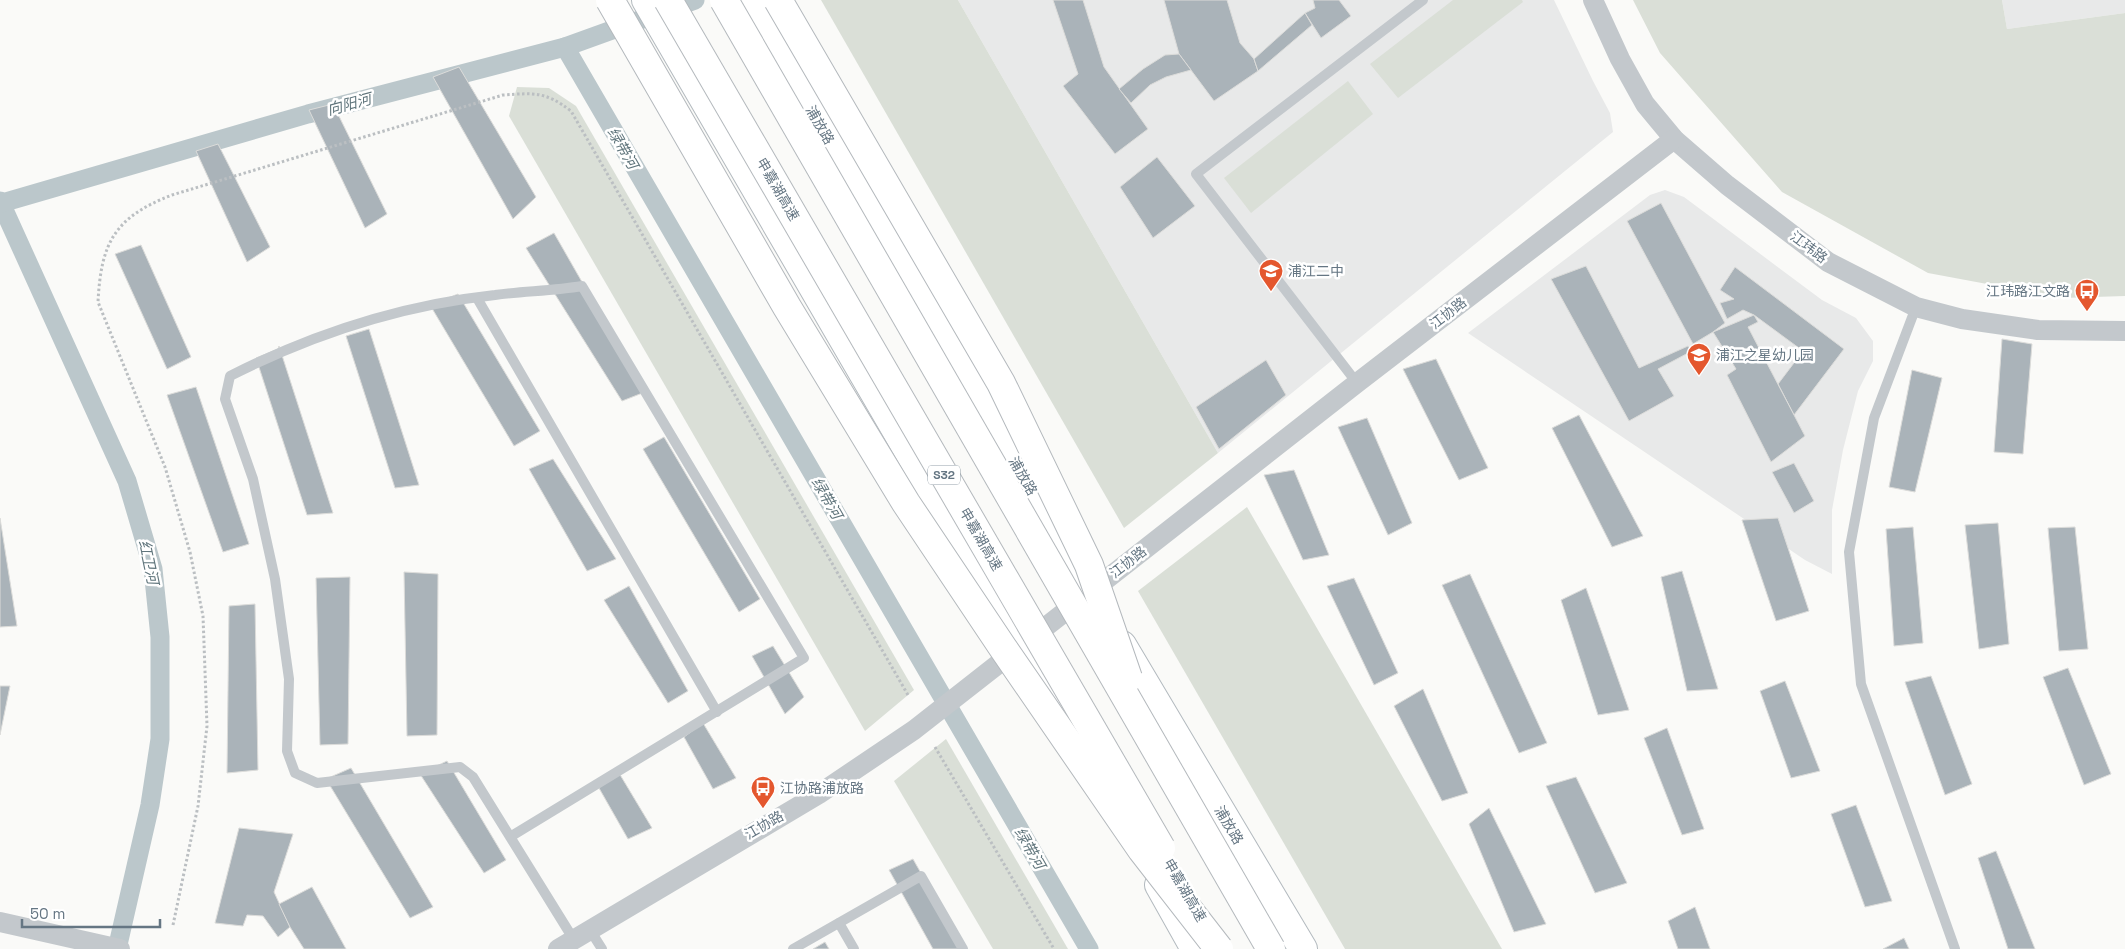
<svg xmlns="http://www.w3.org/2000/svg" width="2125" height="949" font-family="'Space Grotesk','Noto Sans SC',sans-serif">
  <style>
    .built { fill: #e8e9e9 }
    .green { fill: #dadfd7 }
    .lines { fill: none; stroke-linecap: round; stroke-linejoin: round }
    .stream { stroke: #bbc7cb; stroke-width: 5.5 }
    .canal { stroke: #bbc7cb; stroke-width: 19 }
    .building { fill: #aab3b9; stroke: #dcdcda }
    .secondary-casing { stroke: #b3babf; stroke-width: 30 }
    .path { stroke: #bbbfc2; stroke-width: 3; stroke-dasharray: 2.5 2.5; stroke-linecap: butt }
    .lane { stroke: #c3c8cc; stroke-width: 10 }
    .street { stroke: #c3c8cc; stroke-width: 20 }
    .secondary { stroke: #fff; stroke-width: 28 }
    .highway-bridge-casing { stroke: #b4b9bd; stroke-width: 30; stroke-linecap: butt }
    .highway-bridge { stroke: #fff; stroke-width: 28 }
    .labels { text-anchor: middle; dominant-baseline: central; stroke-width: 5; stroke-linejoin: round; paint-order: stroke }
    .shield { fill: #fff; stroke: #939fa8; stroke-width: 1 }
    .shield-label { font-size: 12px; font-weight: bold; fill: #657683 }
    .street-label { font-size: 14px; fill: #657683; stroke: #fff }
    .poi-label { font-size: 14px; fill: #657683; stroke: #fff; text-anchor: start }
    .water-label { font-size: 15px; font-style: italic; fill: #60757c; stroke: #fff }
  </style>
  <rect width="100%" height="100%" fill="#fafaf8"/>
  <!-- built -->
  <g class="built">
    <path d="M958 0H1554L1593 81 1610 113 1613 132 1218 453Z"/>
    <path d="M2002 0H2125V13L2007 29Z"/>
    <path d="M1665 190 1684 197 1822 300 1856 318 1873 341V361L1858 391 1843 450 1832 510V574L1805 560 1468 333 1650 195Z"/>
  </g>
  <!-- green -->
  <g class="green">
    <path d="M821 0H958L1218 453 1124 528Z"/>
    <path d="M1453 0H1522L1523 2 1398 98 1370 64Z"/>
    <path d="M1633 0H2002L2007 29 2125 13V296L2062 298 1928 273 1782 192 1660 53Z"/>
    <path d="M1348 81 1373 114 1251 213 1224 178Z"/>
    <path d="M517 87 549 88 576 106 914 690 865 731 509 116Z"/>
    <path d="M1247 507 1502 949H1345L1138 591Z"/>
    <path d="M946 739 1068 949H993L894 781Z"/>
  </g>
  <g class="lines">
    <!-- stream -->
    <path class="stream" d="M0 204 2 203"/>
    <!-- canal -->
    <g class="canal">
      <path d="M565 47 1089 949"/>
      <path d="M0 201 127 481 153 569 160 637V739L150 805 117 949"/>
      <path d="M2 203 308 114 565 47 695 0"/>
    </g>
  </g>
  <!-- building -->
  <g class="building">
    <path d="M1053 0H1083L1104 67 1148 129 1115 154 1063 86 1078 74Z"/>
    <path d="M1164 0H1227L1240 43 1254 59 1258 71 1214 101 1179 54Z"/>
    <path d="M1313 0H1339L1351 16 1321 38 1305 13 1315 8Z"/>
    <path d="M1305 13 1312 25 1258 71 1254 59Z"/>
    <path d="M1179 54 1191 70 1166 77 1150 85 1131 103 1119 89 1143 69 1165 55Z"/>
    <path d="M459 67 536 197 513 219 433 77Z"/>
    <path d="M333 104 387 214 365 228 309 110Z"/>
    <path d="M218 144 270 247 247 262 196 151Z"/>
    <path d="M1157 157 1195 206 1153 238 1120 187Z"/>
    <path d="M1661 203 1725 323 1713 332 1693 344 1627 221Z"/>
    <path d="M554 233 645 392 622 401 526 248Z"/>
    <path d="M141 245 191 357 167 369 115 254Z"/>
    <path d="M1586 266 1639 368 1688 346 1692 351 1658 369 1674 396 1629 421 1551 279Z"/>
    <path d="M1735 267 1844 349 1794 415 1778 384 1803 351 1754 315 1743 310 1727 319 1720 303 1734 299 1720 290Z"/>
    <path d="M458 294 540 431 514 446 430 305Z"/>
    <path d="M1754 315 1758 322 1748 327 1805 436 1771 462 1727 375 1736 369 1713 332Z"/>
    <path d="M369 329 419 485 395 488 346 336Z"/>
    <path d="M2002 339 2032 344 2023 454 1994 452Z"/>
    <path d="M279 346 333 513 307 515 256 358 278 349Z"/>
    <path d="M1436 359 1488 468 1459 480 1403 369Z"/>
    <path d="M1266 360 1286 395 1219 449 1196 407Z"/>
    <path d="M1912 370 1942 378 1915 492 1889 487Z"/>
    <path d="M196 387 249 544 223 552 167 395Z"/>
    <path d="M1579 415 1643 536 1612 547 1552 428Z"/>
    <path d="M1367 418 1412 523 1388 535 1338 427Z"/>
    <path d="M664 437 760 599 739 612 643 449Z"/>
    <path d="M553 459 616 559 587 571 529 469Z"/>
    <path d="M1794 463 1814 501 1794 513 1772 472Z"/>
    <path d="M1294 470 1329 555 1303 560 1264 475Z"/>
    <path d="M0 518 17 626 0 627Z"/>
    <path d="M1778 518 1809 611 1776 621 1742 520Z"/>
    <path d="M1998 523 2009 644 1979 649 1965 525Z"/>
    <path d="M1913 527 1923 643 1894 646 1886 529Z"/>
    <path d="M2075 527 2088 649 2059 651 2048 528Z"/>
    <path d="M1682 571 1718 689 1687 691 1661 577Z"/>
    <path d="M404 572 438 574 437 735 407 736Z"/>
    <path d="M1470 574 1547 743 1519 753 1442 585Z"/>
    <path d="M350 577 348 744 320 745 316 578Z"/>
    <path d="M1354 578 1398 673 1374 685 1327 586Z"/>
    <path d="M629 586 688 691 668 703 604 600Z"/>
    <path d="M1586 588 1629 710 1598 715 1561 600Z"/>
    <path d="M255 604 258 770 227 773 229 606Z"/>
    <path d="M773 646 804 697 785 714 752 656Z"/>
    <path d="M2068 668 2111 774 2084 785 2043 677Z"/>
    <path d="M1931 676 1972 784 1945 795 1905 682Z"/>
    <path d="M1785 681 1820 771 1791 778 1760 691Z"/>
    <path d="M0 686H10L0 735Z"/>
    <path d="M1423 689 1468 793 1442 801 1394 706Z"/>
    <path d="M703 723 736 778 713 789 684 737Z"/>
    <path d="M1667 728 1704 829 1682 835 1644 738Z"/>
    <path d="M447 761 506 860 484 873 420 774Z"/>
    <path d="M351 768 433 907 410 918 326 779Z"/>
    <path d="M616 768 652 828 628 839 595 781Z"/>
    <path d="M1576 777 1627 883 1595 893 1546 786Z"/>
    <path d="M1856 805 1892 901 1865 907 1831 814Z"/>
    <path d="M1489 808 1546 924 1514 932 1469 824Z"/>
    <path d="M239 828 293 834 274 892 290 927 278 937 263 916 247 915 243 926 215 923Z"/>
    <path d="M1996 851 2035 949H2008L1978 858Z"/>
    <path d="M913 859 964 949H933L889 870Z"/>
    <path d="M312 887 346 949H304L290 927 279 904Z"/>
    <path d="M1695 907 1710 949H1678L1668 921Z"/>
    <path d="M1904 938 1909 949H1883Z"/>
    <path d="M825 942 829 949H813Z"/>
  </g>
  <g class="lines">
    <defs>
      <g id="secondary">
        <path d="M646 0 1057 707"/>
        <path d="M748 0 1092 596"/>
        <path d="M1122 645 1303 949"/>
        <path d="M1159 885 1195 949"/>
      </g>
    </defs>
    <!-- secondary casing -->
    <use href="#secondary" class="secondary-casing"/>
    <!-- path -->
    <g class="path">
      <path d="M935 747 1054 949"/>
      <path d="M173 925 198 806 207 726 203 616 190 552 165 467 98 302C101 242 115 217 172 195L503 95C534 93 545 91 571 111L908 695"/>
    </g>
    <!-- lane -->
    <g class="lane">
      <path d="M477 298 717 712"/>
      <path d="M1916 307 1874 418 1849 552 1861 684 1955 949"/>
      <path d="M1357 383 1196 174 1423 0"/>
      <path d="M510 837 804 658 582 286C553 291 524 291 495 295 402 305 313 334 230 376L225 399 253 479 275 579 289 679 287 751 295 773 317 783 460 767 473 777 574 940"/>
      <path d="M839 923 854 949"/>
      <path d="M590 930 602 949"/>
      <path d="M793 949 921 876 963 949"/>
    </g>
    <!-- street -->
    <g class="street">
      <path d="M1593 0 1620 59 1645 104 1674 139 1727 185 1828 262 1916 307 1962 319 2038 330 2125 331"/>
      <path d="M0 922 120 949"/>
      <path d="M558 949 819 794 914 730 1357 383 1674 139"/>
    </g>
    <!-- secondary -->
    <use href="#secondary" class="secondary"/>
    <defs>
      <g id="highway-bridge">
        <path d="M610 0 787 307 906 503 1003 648 1142 850 1219 949"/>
        <path d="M668 0 1161 848"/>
        <path d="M724 0 1271 949"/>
        <path d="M778 0 1001 383 1089 565 1128 678"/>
      </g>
    </defs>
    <!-- highway-bridge casing -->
    <use href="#highway-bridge" class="highway-bridge-casing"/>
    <!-- highway-bridge -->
    <use href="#highway-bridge" class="highway-bridge"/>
  </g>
  <!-- icons -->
  <defs>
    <symbol id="school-pin" viewBox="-11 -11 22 30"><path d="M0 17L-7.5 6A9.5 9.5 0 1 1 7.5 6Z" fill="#e4572e" stroke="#fff"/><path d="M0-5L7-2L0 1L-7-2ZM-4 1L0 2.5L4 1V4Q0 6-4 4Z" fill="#fff"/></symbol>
    <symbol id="bus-pin" viewBox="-11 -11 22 30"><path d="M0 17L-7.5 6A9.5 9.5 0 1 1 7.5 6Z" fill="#e4572e" stroke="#fff"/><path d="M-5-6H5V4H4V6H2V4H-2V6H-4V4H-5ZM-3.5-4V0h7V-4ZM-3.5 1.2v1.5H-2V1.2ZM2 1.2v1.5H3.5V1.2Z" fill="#fff"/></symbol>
  </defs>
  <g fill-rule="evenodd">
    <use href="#school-pin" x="1257" y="257" width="28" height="38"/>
    <use href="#bus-pin" x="2073" y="277" width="28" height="38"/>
    <use href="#school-pin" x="1685" y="341" width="28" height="38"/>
    <use href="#bus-pin" x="749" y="774" width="28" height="38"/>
  </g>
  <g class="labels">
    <!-- shield labels -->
    <rect class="shield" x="928" y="465.5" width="32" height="19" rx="4"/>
    <g class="shield-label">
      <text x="944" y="475">S32</text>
    </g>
    <!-- street labels -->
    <g class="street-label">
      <text transform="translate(820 125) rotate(60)">浦放路</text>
      <text transform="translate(778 189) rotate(60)">申嘉湖高速</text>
      <text transform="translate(1809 247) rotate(37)">江玮路</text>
      <text transform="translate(1448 313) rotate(-38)">江协路</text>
      <text transform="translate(1023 476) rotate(60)">浦放路</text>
      <text transform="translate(981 539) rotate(60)">申嘉湖高速</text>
      <text transform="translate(1128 562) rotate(-38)">江协路</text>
      <text transform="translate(764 825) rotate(-30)">江协路</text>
      <text transform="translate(1229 825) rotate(59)">浦放路</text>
      <text transform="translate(1185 890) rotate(60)">申嘉湖高速</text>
    </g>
    <!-- poi labels -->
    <g class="poi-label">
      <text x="1288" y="271">浦江二中</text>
      <text x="2070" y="291" text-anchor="end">江玮路江文路</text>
      <text x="1716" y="355">浦江之星幼儿园</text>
      <text x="780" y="788">江协路浦放路</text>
    </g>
    <!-- water labels -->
    <g class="water-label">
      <text transform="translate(349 104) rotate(-15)">向阳河</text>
      <text transform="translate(623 148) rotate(60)">绿带河</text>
      <text transform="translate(827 498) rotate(60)">绿带河</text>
      <text transform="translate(149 562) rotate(78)">红卫河</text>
      <text transform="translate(1030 848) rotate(60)">绿带河</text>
    </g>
  </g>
  <!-- scale -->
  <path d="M22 919v8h138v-8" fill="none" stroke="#657683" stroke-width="2.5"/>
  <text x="30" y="919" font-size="15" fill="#657683" stroke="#ffffff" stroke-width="4" paint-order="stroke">50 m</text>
</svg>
